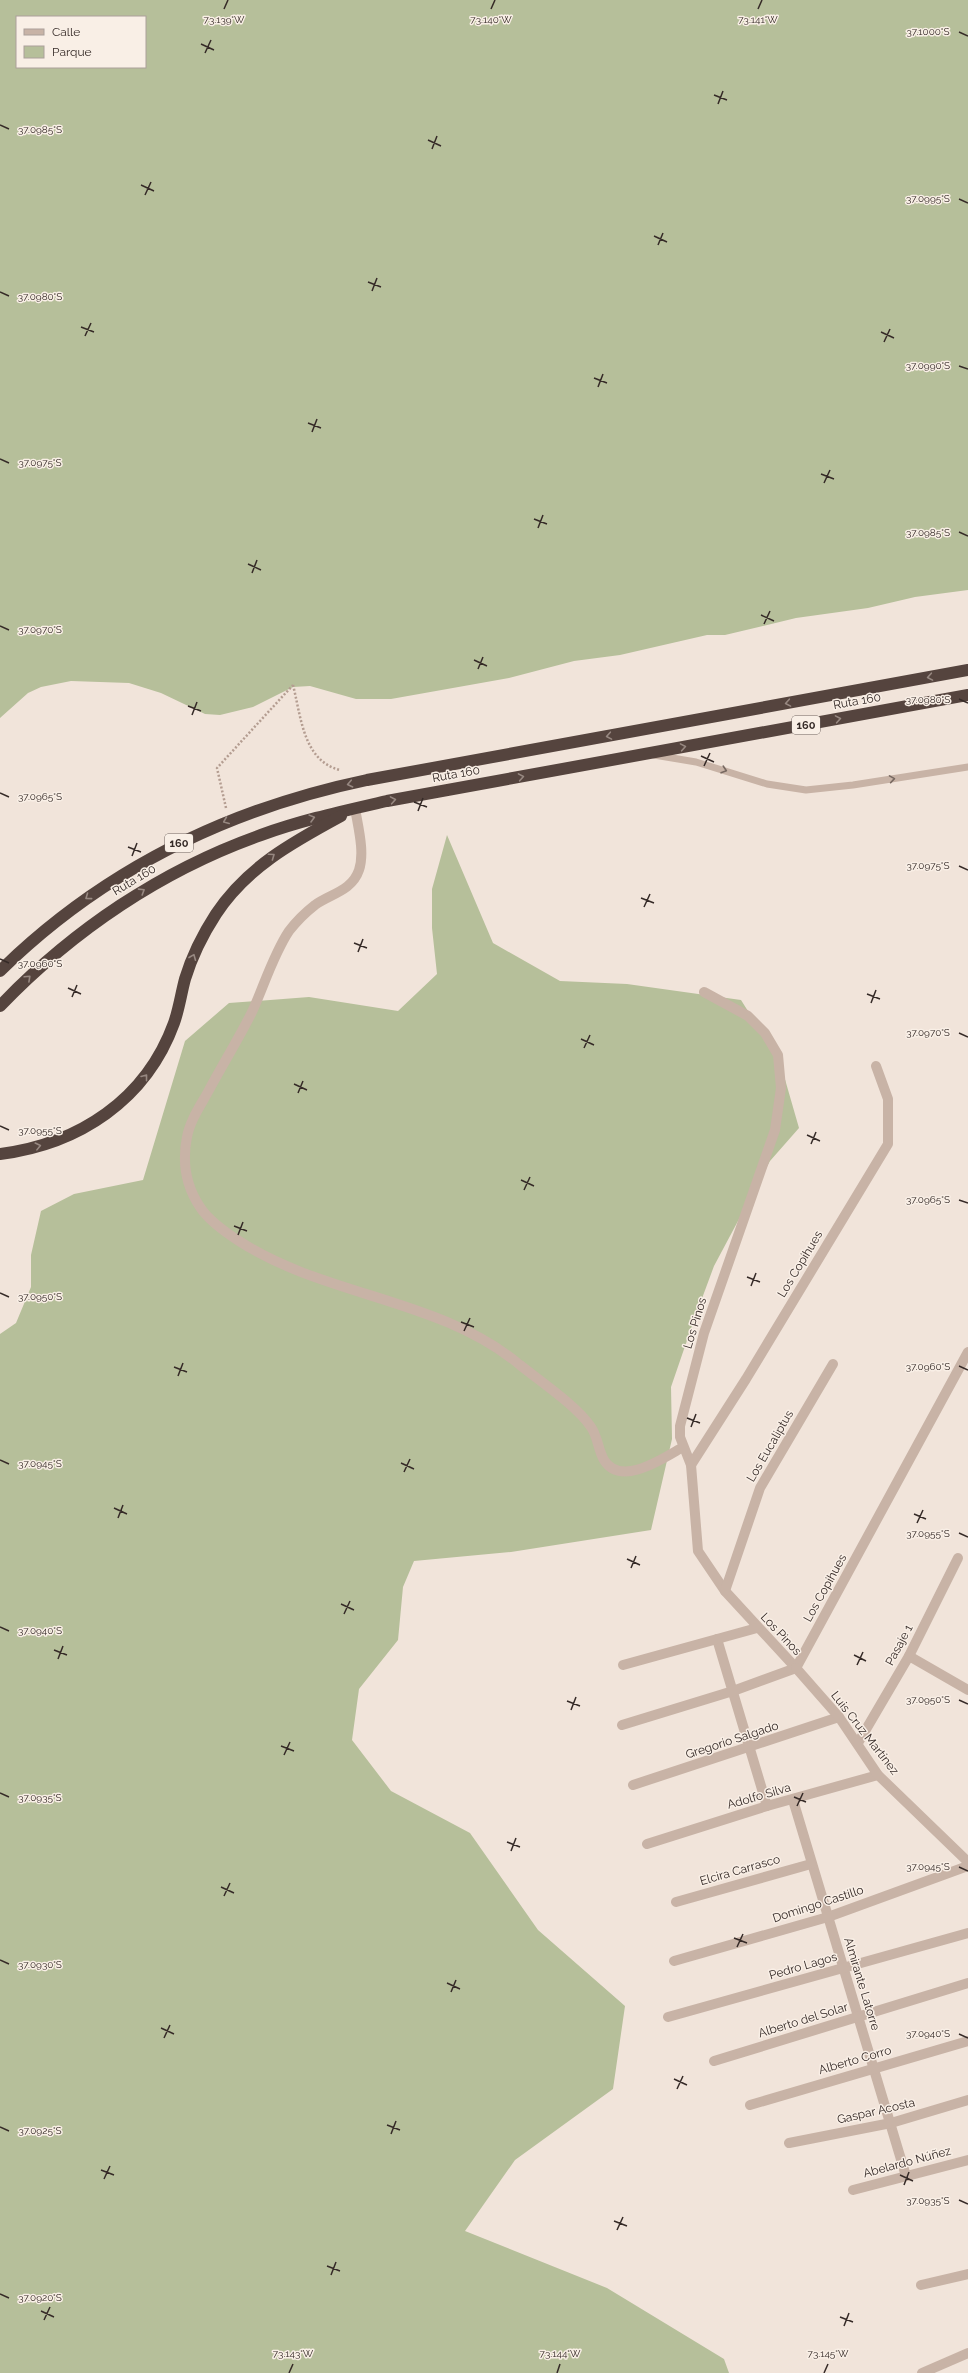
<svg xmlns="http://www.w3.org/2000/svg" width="968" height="2373" font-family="Raleway,sans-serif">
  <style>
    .green { fill: #b6bf9a; fill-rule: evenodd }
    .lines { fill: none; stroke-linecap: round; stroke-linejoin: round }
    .path { stroke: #b49d91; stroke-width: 2.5; stroke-dasharray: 2 2; stroke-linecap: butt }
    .service { stroke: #c8b3a6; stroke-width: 7 }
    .minor { stroke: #c8b3a6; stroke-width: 10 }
    .tertiary { stroke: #c8b3a6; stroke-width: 10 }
    .motorway { stroke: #55443e; stroke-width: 12 }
    .oneway { stroke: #978881 }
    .oneway2 { stroke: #776860 }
    .ticks { fill: none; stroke: #352a27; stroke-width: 1.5 }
    .labels { text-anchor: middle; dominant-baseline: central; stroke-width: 3; stroke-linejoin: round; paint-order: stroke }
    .shield { fill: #f9efe6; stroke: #706560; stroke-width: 1 }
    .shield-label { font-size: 11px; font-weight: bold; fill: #352a27 }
    .street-label { font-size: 12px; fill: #352a27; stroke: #f9efe6 }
    .ticks-label { font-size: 10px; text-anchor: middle; fill: #352a27; stroke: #f9efe6; stroke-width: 3; stroke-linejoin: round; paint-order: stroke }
  </style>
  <rect width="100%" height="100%" fill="#f1e4da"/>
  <!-- green -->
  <g class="green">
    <path d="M0 0H968V590L915 597 868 608 796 618 725 635H707L620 655 574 661 509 678 391 699H356L310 686 293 687 253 707 220 715 205 714 161 693 129 683 71 681 41 687 28 693 0 718ZM17 17H145V67H17Z"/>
    <path d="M447 835 493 943 560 981 627 984 741 1000 780 1062 799 1128 770 1161 714 1266 694 1320 671 1387 672 1439 651 1530 511 1552 414 1561 403 1587 398 1640 359 1689 352 1740 391 1791 470 1833 538 1930 625 2006 613 2089 515 2160 465 2231 607 2288 724 2359 729 2373H0V1334L16 1323 31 1287V1255L41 1211 74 1194 143 1180 185 1041 229 1003 309 997 398 1011 437 974 432 928V889Z"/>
  </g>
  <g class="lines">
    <!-- path -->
    <g class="path">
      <path d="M293 685C301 716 303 761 340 770"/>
      <path d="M226 808 217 768 293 685"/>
    </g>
    <!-- service -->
    <path class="service" d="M654 755 696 762 767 784 806 790 853 785 968 767"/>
    <!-- minor -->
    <g class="minor">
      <path d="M355 808C358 827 365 852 359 870 352 891 330 894 315 905 306 912 296 922 289 931 273 955 264 986 252 1012 239 1038 223 1064 209 1090 201 1105 190 1120 187 1137 182 1162 186 1186 200 1207 209 1221 225 1232 239 1241 325 1297 440 1298 520 1365 540 1381 577 1406 591 1427 598 1437 598 1450 604 1460 621 1488 665 1457 683 1447"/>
      <path d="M704 992 748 1016 765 1033 778 1055 781 1088 775 1130 704 1333 680 1426V1437L691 1465 698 1551 725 1591 796 1668"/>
      <path d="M691 1465 746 1379 888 1144V1099L876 1066"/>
      <path d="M725 1591 760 1488 833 1364"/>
      <path d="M717 1639 767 1806"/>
      <path d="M909 1656 968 1690"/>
      <path d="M623 1665 757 1628"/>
      <path d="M796 1668 968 1352"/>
      <path d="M622 1725 733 1691 796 1668"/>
      <path d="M858 1743 909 1656 958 1558"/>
      <path d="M633 1785 839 1717"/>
      <path d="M793 1800 906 2176"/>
      <path d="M647 1844 767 1806 878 1775"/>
      <path d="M676 1902 811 1864"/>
      <path d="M674 1961 828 1917 968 1866"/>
      <path d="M668 2017 968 1933"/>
      <path d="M714 2061 968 1983"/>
      <path d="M750 2105 968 2041"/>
      <path d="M789 2143 891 2123 968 2100"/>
      <path d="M853 2190 968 2160"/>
      <path d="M921 2285 968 2274"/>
      <path d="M922 2373 968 2353"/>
    </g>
    <!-- tertiary -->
    <path class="tertiary" d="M796 1668 839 1717 878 1775 968 1862"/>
    <!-- motorway -->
    <g class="motorway">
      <path d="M0 971C102 871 228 809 367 780L968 670"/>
      <path d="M0 1006C73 930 162 870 261 835 302 820 344 811 387 801L968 695"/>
      <path d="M0 1154C79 1144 146 1100 174 1023 179 1009 181 994 185 979 192 956 203 934 216 914 247 867 293 842 341 816"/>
    </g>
  </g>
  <!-- one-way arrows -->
  <defs><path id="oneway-chevron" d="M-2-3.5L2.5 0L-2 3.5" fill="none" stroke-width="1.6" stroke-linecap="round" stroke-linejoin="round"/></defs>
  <g class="oneway">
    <use href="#oneway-chevron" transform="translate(930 677) rotate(170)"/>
    <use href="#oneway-chevron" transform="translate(788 703) rotate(170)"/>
    <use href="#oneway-chevron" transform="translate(838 719) rotate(-10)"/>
    <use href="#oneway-chevron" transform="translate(609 736) rotate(170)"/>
    <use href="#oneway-chevron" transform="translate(683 747) rotate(-10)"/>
    <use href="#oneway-chevron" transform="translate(521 777) rotate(-10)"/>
    <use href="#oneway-chevron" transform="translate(350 784) rotate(168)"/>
    <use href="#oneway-chevron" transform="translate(393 800) rotate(-10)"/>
    <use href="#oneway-chevron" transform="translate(312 818) rotate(-15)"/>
    <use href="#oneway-chevron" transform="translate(226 821) rotate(157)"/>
    <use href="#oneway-chevron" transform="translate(272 856) rotate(-35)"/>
    <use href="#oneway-chevron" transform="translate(142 891) rotate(-32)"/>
    <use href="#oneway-chevron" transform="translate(88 897) rotate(144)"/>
    <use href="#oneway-chevron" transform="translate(193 957) rotate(-68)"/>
    <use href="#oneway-chevron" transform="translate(28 978) rotate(-43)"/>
    <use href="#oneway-chevron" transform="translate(145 1077) rotate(-52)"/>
    <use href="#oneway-chevron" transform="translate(38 1146) rotate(-14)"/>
  </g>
  <g class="oneway2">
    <use href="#oneway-chevron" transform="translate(724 770) rotate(18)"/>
    <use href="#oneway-chevron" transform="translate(892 779) rotate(-9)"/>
  </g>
  <!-- ticks -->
  <path class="ticks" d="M224 9 228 0M491 9 495 0M758 9 762 0M959 32 968 36M201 44 214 50M205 53 211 40M714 95 727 100M718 104 723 91M0 125 9 129M428 140 441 146M432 149 437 136M141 185 154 191M145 195 151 182M959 199 968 203M654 236 667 242M658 245 663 233M368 282 381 287M372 291 377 278M0 292 9 296M81 327 94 332M881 332 894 338M85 336 91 323M884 342 890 329M959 366 968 369M594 378 607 383M598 387 603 374M308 423 321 428M312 432 317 419M0 459 9 463M821 474 834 479M824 483 830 470M534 519 547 524M538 528 543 515M959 532 968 536M248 564 261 570M252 573 257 560M761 615 774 621M764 624 770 611M0 626 9 630M474 660 487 666M478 669 483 657M959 699 968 703M188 706 201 711M192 715 197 702M701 756 714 762M704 766 710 753M0 793 9 797M414 802 427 807M418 811 423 798M128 847 141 852M132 856 137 843M959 866 968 870M641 898 654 903M644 907 650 894M354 943 367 948M358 952 363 939M0 959 9 963M68 988 81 994M867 994 880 999M72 997 77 985M871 1003 876 990M959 1033 968 1037M581 1039 594 1045M584 1048 590 1035M294 1084 307 1090M298 1093 303 1081M0 1126 9 1130M807 1135 820 1141M811 1144 816 1132M521 1180 534 1186M524 1190 530 1177M959 1200 968 1203M234 1226 247 1231M238 1235 243 1222M747 1277 760 1282M751 1286 756 1273M0 1293 9 1297M461 1322 474 1327M464 1331 470 1318M959 1366 968 1370M174 1367 187 1372M178 1376 183 1363M687 1418 700 1423M691 1427 696 1414M0 1460 9 1464M401 1463 414 1469M404 1472 410 1459M114 1508 127 1514M914 1514 926 1519M118 1518 123 1505M917 1523 923 1510M959 1533 968 1537M627 1559 640 1565M631 1568 636 1556M341 1604 354 1610M344 1614 350 1601M0 1627 9 1631M54 1650 67 1655M854 1655 866 1661M58 1659 63 1646M857 1665 863 1652M959 1700 968 1704M567 1701 580 1706M571 1710 576 1697M281 1746 294 1751M284 1755 290 1742M0 1793 9 1797M794 1797 806 1802M797 1806 803 1793M507 1842 520 1847M511 1851 516 1838M959 1867 968 1871M221 1887 234 1893M224 1896 230 1883M734 1938 747 1943M737 1947 743 1934M0 1960 9 1964M447 1983 460 1989M451 1992 456 1980M161 2028 174 2034M959 2034 968 2038M164 2038 170 2025M674 2079 687 2085M677 2089 683 2076M387 2125 400 2130M0 2127 9 2131M391 2134 396 2121M101 2170 114 2175M900 2175 913 2181M104 2179 110 2166M904 2185 909 2172M959 2200 968 2204M614 2221 627 2226M617 2230 623 2217M327 2266 340 2271M331 2275 336 2262M0 2294 9 2298M41 2311 54 2317M840 2317 853 2322M44 2320 50 2307M844 2326 849 2313M289 2373 293 2364M557 2373 560 2364M824 2373 828 2364"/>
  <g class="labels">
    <!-- shield labels -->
    <g class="shield">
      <rect x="792" y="716" width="28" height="18" rx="3"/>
      <rect x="165" y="834" width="28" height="18" rx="3"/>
    </g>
    <g class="shield-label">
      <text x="806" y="725">160</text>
      <text x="179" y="843">160</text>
    </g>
    <!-- street labels -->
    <g class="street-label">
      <text transform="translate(857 701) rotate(-10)">Ruta 160</text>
      <text transform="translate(456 774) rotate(-10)">Ruta 160</text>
      <text transform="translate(134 880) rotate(-31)">Ruta 160</text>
      <text transform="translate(800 1264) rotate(-59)">Los Copihues</text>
      <text transform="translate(695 1323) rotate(-73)">Los Pinos</text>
      <text transform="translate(770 1446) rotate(-60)">Los Eucaliptus</text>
      <text transform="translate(825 1588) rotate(-61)">Los Copihues</text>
      <text transform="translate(781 1634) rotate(47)">Los Pinos</text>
      <text transform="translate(899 1645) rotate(-62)">Pasaje 1</text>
      <text transform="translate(865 1733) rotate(52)">Luis Cruz Martínez</text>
      <text transform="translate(732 1740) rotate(-18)">Gregorio Salgado</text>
      <text transform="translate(759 1796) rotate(-16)">Adolfo Silva</text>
      <text transform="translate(740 1870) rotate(-16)">Elcira Carrasco</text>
      <text transform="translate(818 1904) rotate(-18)">Domingo Castillo</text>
      <text transform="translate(803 1966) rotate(-16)">Pedro Lagos</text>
      <text transform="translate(862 1984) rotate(73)">Almirante Latorre</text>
      <text transform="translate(803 2020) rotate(-17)">Alberto del Solar</text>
      <text transform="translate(855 2060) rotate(-16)">Alberto Corro</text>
      <text transform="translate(876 2111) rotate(-13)">Gaspar Acosta</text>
      <text transform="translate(907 2162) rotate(-15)">Abelardo Núñez</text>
    </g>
  </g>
  <g class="ticks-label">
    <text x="491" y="23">73.140°W</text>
    <text x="224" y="23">73.139°W</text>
    <text x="758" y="23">73.141°W</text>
    <text x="928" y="35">37.1000°S</text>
    <text x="40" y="133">37.0985°S</text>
    <text x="928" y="202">37.0995°S</text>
    <text x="40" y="300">37.0980°S</text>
    <text x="928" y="369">37.0990°S</text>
    <text x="40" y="466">37.0975°S</text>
    <text x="928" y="536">37.0985°S</text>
    <text x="40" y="633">37.0970°S</text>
    <text x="928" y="703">37.0980°S</text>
    <text x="40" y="800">37.0965°S</text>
    <text x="928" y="869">37.0975°S</text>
    <text x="40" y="967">37.0960°S</text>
    <text x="928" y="1036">37.0970°S</text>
    <text x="40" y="1134">37.0955°S</text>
    <text x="928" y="1203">37.0965°S</text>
    <text x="40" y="1300">37.0950°S</text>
    <text x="928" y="1370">37.0960°S</text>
    <text x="40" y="1467">37.0945°S</text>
    <text x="928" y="1537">37.0955°S</text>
    <text x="40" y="1634">37.0940°S</text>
    <text x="928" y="1703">37.0950°S</text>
    <text x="40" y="1801">37.0935°S</text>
    <text x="928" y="1870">37.0945°S</text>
    <text x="40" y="1968">37.0930°S</text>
    <text x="928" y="2037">37.0940°S</text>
    <text x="40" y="2134">37.0925°S</text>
    <text x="928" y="2204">37.0935°S</text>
    <text x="40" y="2301">37.0920°S</text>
    <text x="293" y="2357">73.143°W</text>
    <text x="560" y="2357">73.144°W</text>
    <text x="828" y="2357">73.145°W</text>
  </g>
  <!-- legend -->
  <rect x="16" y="16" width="130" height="52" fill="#f9efe6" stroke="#aba09a"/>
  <rect x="24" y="29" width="20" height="6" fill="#c8b3a6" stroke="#aba09a"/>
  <text x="52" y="36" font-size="12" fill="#352a27">Calle</text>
  <rect x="24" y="46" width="20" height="12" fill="#b6bf9a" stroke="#aba09a"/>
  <text x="52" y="56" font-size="12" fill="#352a27">Parque</text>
</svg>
